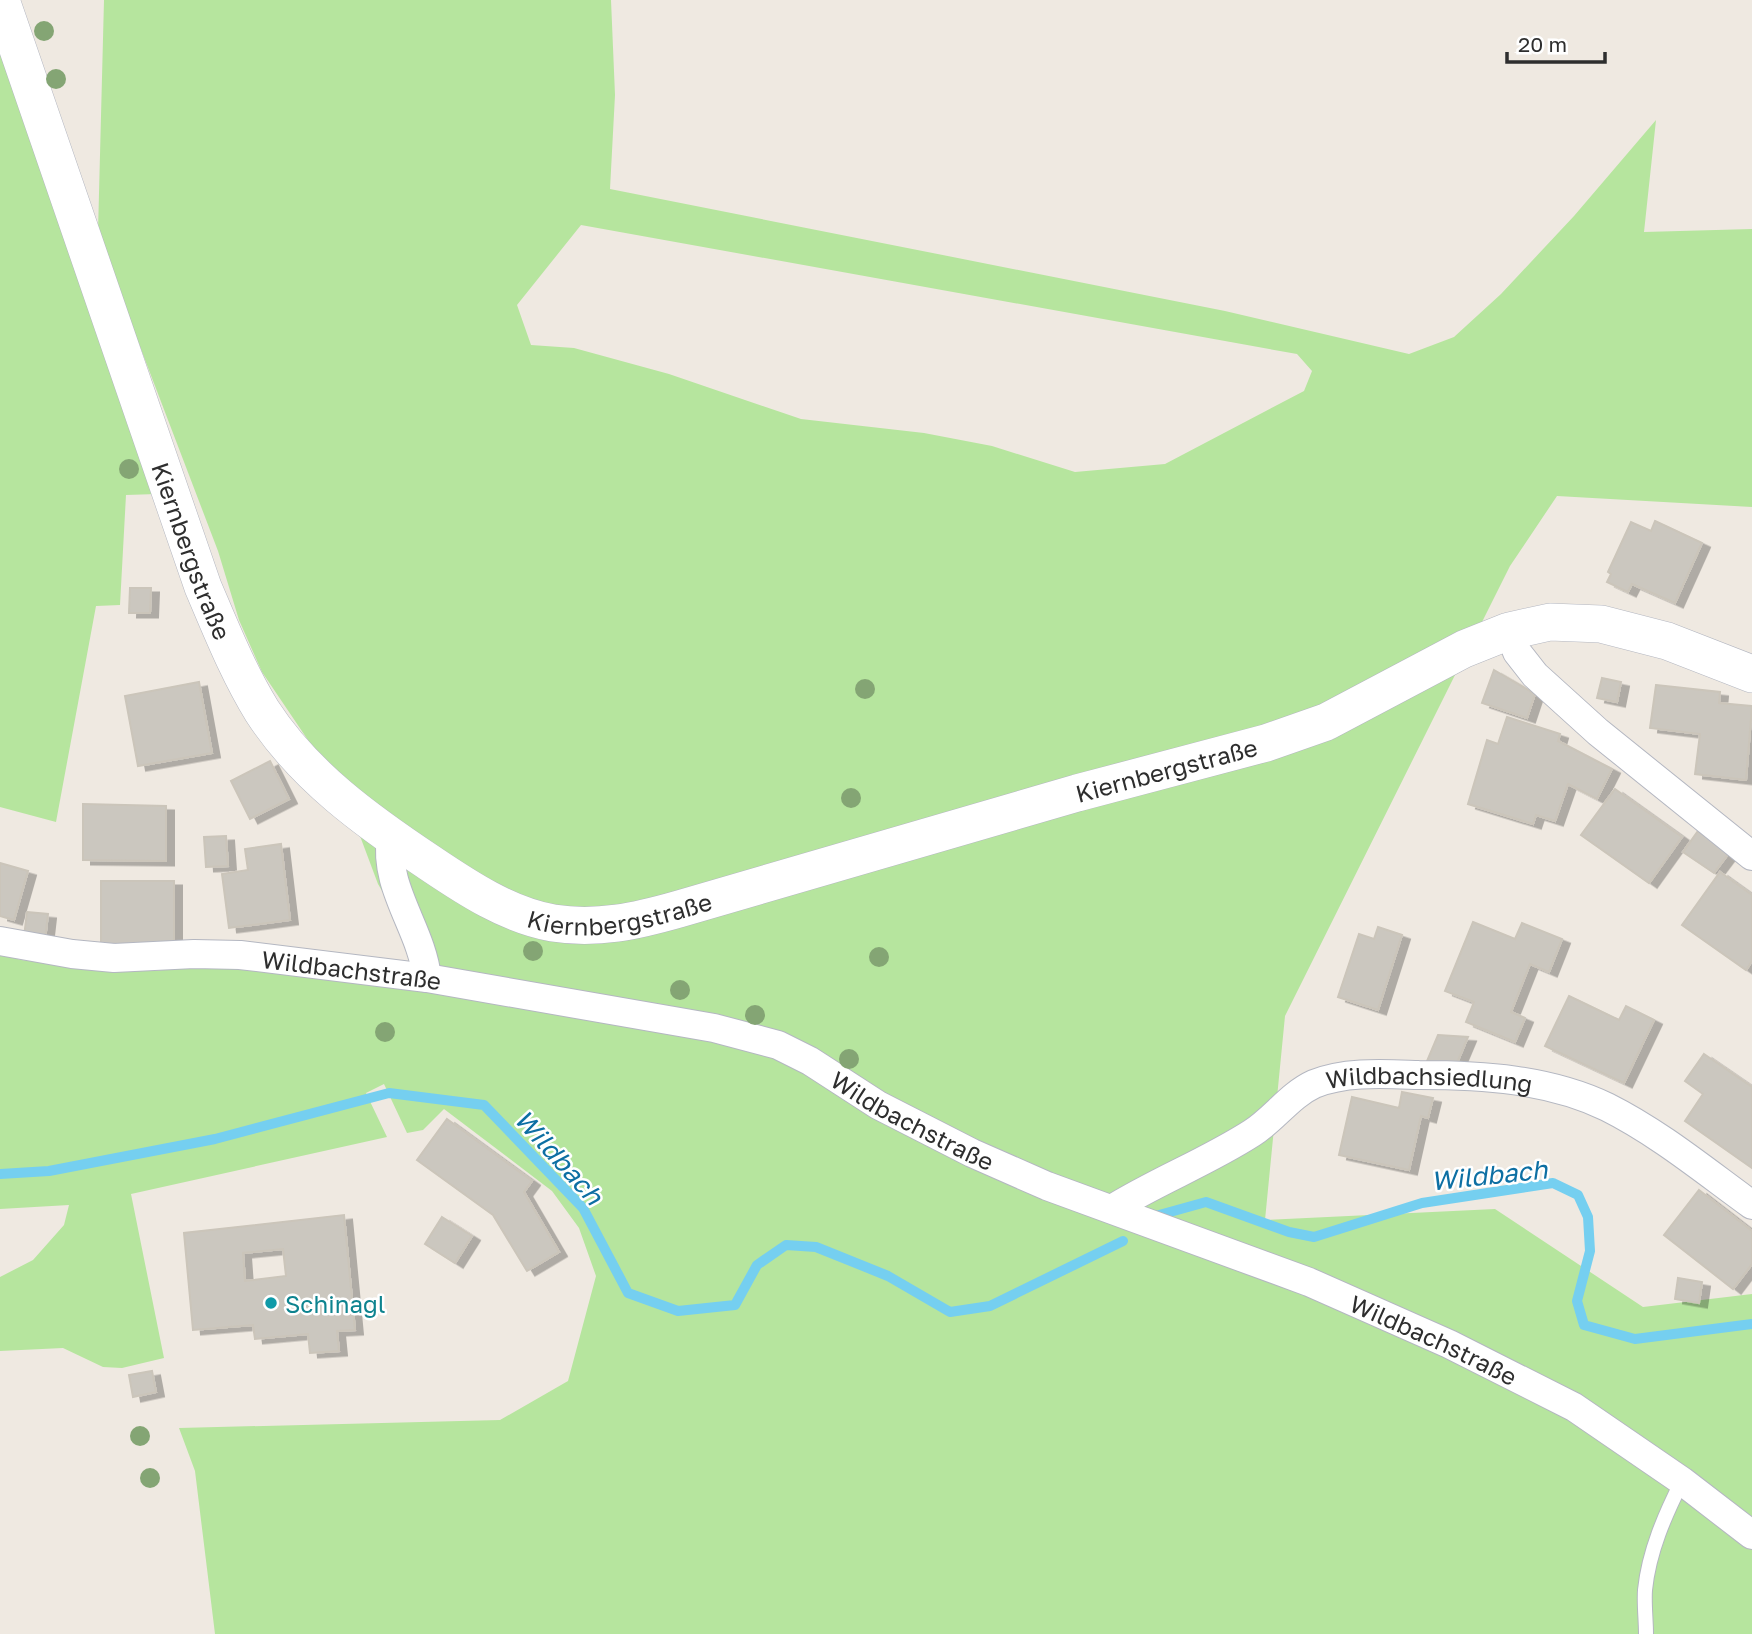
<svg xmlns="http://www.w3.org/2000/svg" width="1752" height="1634" font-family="'Golos Text',sans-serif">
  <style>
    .green { fill: #b6e59e; fill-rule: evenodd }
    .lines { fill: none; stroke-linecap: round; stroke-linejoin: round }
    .stream { stroke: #75cff0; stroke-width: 10 }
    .building { fill: #cbc7bf; stroke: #cbc5ba; stroke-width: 2; fill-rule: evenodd; filter: url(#shadow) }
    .service-casing { stroke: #b4b7c1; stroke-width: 16 }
    .minor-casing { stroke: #b4b7c1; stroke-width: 30 }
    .tertiary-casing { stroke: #b4b7c1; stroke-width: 38 }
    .service { stroke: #fff; stroke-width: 14 }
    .minor { stroke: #fff; stroke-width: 28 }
    .tertiary { stroke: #fff; stroke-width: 37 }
    .tree { fill: #84a574 }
    .culture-dot { fill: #0f9aa8; stroke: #fff; stroke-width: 2.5 }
    .labels { text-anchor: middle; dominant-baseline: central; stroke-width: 5; stroke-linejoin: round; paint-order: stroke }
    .street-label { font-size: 24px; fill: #2e2e2e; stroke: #fff }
    .culture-label { font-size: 24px; fill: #0d838f; stroke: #fff; text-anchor: start }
    .water-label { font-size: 26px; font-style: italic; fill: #0d6fa3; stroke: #fff }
  </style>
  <defs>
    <filter id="shadow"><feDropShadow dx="8" dy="4.5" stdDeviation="0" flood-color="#0004"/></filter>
  </defs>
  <rect width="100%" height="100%" fill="#efe9e1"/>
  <!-- green -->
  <g class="green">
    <path d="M104 0H611L615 95 610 189 1225 311 1409 354 1454 337 1501 294 1574 216 1656 120 1644 232 1752 229V507L1557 496 1510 566 1477 632 1324 704 1238 735 690 895 573 915 505 891 364 798 314 749 262 672 239 620 218 551 139 344 115 292 98 232ZM581 225 1297 354 1312 371 1304 391 1165 464 1075 472 992 446 924 433 801 419 669 374 574 348 531 345 517 305Z"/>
    <path d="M0 35 157 494 126 495 120 605 96 606 56 822 0 807Z"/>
    <path d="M1459 667 1285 1016 1265 1220 1495 1209 1643 1307 1752 1294V1634H215L195 1471 179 1428 500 1420 568 1381 596 1276 579 1228 552 1191 444 1109 423 1130 407 1133 384 1084 366 1093 387 1137 131 1194 164 1358 122 1368 103 1367 63 1348 0 1351V1277L33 1260 64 1225 69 1205 0 1209V954L21 960 153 971 221 964 414 963 398 918 378 884 357 828 562 932Z"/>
  </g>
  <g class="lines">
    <!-- stream -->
    <g class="stream">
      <path d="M0 1174 49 1171 215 1139 389 1093 484 1105 583 1208 628 1293 678 1311 735 1305 757 1265 786 1245 816 1247 888 1276 950 1312 990 1306 1123 1241"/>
      <path d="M1152 1217 1206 1202 1289 1232 1314 1237 1422 1203 1553 1183 1578 1195 1588 1217 1590 1251 1577 1301 1584 1325 1635 1339 1752 1324"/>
    </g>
  </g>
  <!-- building -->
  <g class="building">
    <path d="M1655 521 1702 543 1675 603 1632 584 1628 592 1607 582 1611 574 1608 572 1631 522 1651 531Z"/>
    <path d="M130 588H151L150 613H129Z"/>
    <path d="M1494 670 1535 694 1527 718 1482 703Z"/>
    <path d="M1602 678 1621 682 1617 702 1597 698Z"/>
    <path d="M199 682 212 753 138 766 125 696Z"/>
    <path d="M1656 685 1720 692 1719 703 1752 706 1746 780 1695 774 1700 734 1650 728Z"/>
    <path d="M1507 717 1560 734 1558 741 1612 769 1597 799 1568 784 1555 821 1536 815 1533 824 1468 804 1487 740 1498 744Z"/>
    <path d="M270 761 289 799 250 819 231 781Z"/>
    <path d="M1615 789 1682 837 1649 883 1581 835Z"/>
    <path d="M83 804 166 806V861L83 860Z"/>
    <path d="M1698 831 1729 853 1714 873 1683 852Z"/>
    <path d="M226 836 228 866 206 867 204 837Z"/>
    <path d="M281 844 290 920 229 928 222 874 248 870 245 849Z"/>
    <path d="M0 863 28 871 14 920 0 916Z"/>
    <path d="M1720 872 1752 895V961L1746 970 1682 925Z"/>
    <rect x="101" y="881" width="73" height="68"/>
    <path d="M27 912 48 914 45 940 24 937Z"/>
    <path d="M1473 922 1515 939 1522 923 1562 939 1549 972 1530 964 1511 1012 1525 1018 1515 1042 1466 1022 1474 1002 1445 991Z"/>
    <path d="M1378 927 1402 935 1378 1010 1338 997 1359 934 1374 939Z"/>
    <path d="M1569 996 1619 1020 1626 1006 1654 1020 1624 1083 1545 1046Z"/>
    <path d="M1438 1035 1468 1037 1457 1063 1427 1061Z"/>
    <path d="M1704 1054 1752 1087V1168L1685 1121 1703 1094 1685 1081Z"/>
    <path d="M1402 1092 1433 1098 1428 1118 1421 1116 1409 1170 1339 1155 1352 1097 1399 1108Z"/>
    <path d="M447 1119 532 1181 524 1192 559 1252 527 1271 493 1215 417 1160Z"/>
    <path d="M1699 1190 1752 1231V1264L1733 1289 1664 1235Z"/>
    <path d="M344 1215 355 1330 337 1331 339 1351 310 1353 308 1334 255 1339 253 1325 193 1330 184 1233ZM283 1249 286 1276 245 1281 243 1253Z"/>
    <path d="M442 1217 472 1236 455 1263 425 1244Z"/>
    <path d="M1678 1278 1702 1282 1699 1303 1675 1299Z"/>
    <path d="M152 1371 156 1392 133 1397 129 1375Z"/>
  </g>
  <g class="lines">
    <defs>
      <path id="service" d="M1646 1634C1646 1620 1644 1604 1645 1590 1649 1551 1665 1515 1682 1481"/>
      <g id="minor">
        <path d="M1509 631 1517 652 1535 675 1598 732 1752 856"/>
        <path d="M391 837C383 888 422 929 427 978"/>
        <path id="s1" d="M0 941 72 954 114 958 194 954 240 955 427 978 714 1028 778 1045 810 1061 878 1105 972 1153 1047 1186 1309 1282 1449 1344 1574 1407 1682 1481 1752 1535"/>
        <path id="s2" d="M1112 1209C1157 1181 1207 1162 1252 1133 1274 1119 1290 1095 1314 1084 1346 1071 1386 1074 1419 1075 1482 1075 1549 1079 1607 1107 1659 1133 1705 1171 1752 1205"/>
      </g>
      <g id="tertiary">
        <path id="s3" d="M1 0 203 587C221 629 238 672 262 711 304 776 367 821 430 863 467 888 508 915 553 923 597 930 637 921 679 909L1077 793 1266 743 1326 722 1464 649 1509 631 1550 622 1601 624 1667 641 1752 674"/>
      </g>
    </defs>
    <!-- service casing -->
    <use href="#service" class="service-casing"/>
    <!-- minor casing -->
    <use href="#minor" class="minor-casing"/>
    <!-- tertiary casing -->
    <use href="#tertiary" class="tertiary-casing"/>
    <!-- service -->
    <use href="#service" class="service"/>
    <!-- minor -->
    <use href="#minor" class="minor"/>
    <!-- tertiary -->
    <use href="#tertiary" class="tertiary"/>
  </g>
  <!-- trees -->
  <g class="tree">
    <circle cx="44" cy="31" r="10"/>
    <circle cx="56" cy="79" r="10"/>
    <circle cx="129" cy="469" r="10"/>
    <circle cx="865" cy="689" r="10"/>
    <circle cx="851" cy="798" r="10"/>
    <circle cx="533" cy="951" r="10"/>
    <circle cx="879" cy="957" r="10"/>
    <circle cx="680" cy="990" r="10"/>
    <circle cx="755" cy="1015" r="10"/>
    <circle cx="385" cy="1032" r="10"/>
    <circle cx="849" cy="1059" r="10"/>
    <circle cx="140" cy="1436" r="10"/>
    <circle cx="150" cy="1478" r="10"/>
  </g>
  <!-- markers -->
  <circle class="culture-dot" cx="271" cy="1303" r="7"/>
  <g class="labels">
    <!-- street labels -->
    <g class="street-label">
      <text stroke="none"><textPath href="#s3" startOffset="583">Kiernbergstraße</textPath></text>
      <text stroke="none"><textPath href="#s3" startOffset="1759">Kiernbergstraße</textPath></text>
      <text stroke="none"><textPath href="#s3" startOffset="1192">Kiernbergstraße</textPath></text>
      <text stroke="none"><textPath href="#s1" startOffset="354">Wildbachstraße</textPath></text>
      <text stroke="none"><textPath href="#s2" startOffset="355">Wildbachsiedlung</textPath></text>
      <text stroke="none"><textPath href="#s1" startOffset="942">Wildbachstraße</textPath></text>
      <text stroke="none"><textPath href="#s1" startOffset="1508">Wildbachstraße</textPath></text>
    </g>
    <!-- culture labels -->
    <g class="culture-label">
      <text x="285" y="1303">Schinagl</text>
    </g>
    <!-- water labels -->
    <g class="water-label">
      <text transform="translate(559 1157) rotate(48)">Wildbach</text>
      <text transform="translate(1489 1175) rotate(-6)">Wildbach</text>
    </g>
  </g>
  <!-- scale -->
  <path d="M1507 52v10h98v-10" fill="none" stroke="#2e2e2e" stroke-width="3.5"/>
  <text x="1518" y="52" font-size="21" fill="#2e2e2e" stroke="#ffffff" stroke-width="5" paint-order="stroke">20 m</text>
</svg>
